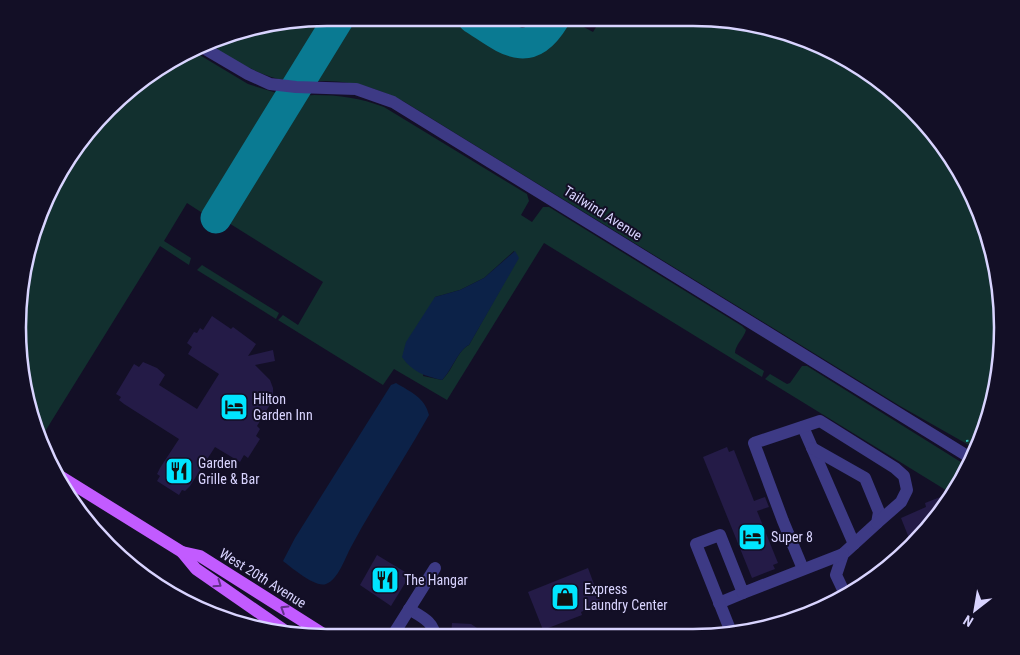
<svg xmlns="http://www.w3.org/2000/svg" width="1020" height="655" font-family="'Roboto Condensed',sans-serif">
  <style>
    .green { fill: #12302f; fill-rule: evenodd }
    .water { fill: #0c2248 }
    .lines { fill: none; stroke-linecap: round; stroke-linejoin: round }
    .taxiway { stroke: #0a7a92; stroke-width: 31 }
    .building { fill: #241b47 }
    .path { stroke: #2fb8b0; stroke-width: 2; stroke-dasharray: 2.5 4; stroke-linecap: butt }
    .minor { stroke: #3d3a85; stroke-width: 12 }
    .major { stroke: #c25bff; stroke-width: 12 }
    .oneway { stroke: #623188 }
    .labels { text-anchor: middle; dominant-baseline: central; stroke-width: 4; stroke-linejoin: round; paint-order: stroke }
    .street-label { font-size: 14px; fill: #d9d4ff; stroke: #130f26 }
    .poi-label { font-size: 14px; fill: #d9d4ff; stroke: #130f26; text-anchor: start }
    .rim { fill: none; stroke: #d9d4ff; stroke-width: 2.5 }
  </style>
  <rect width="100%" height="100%" fill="#130f26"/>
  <!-- green -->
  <g class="green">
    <path d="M322 18 288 81C258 76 233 59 207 44L228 34Z"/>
    <path d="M357 18H448L503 52 517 57 533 56 546 49 557 41 569 19 593 32 601 19 733 20 811 41 897 94 970 190 1002 307 986 427 974 448 900 406 403 101C371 85 347 80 312 81L352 22Z"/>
    <path d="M193 51 248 84 280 94 207 216 187 203 164 241 191 258 189 265 160 246 41 438 28 407 18 308 34 228 82 139 155 70Z"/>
    <path d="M314 95C340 95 360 98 384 107L527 194 529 201 521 215 532 222 543 207H549L742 326 746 330C744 338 735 345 735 353L764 371 762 377 544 243 447 400 394 369 383 385 278 320 283 315 298 325 323 282 224 220 302 96ZM514 251 518 258 469 345C457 351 453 370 442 380L423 376 435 297 460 290 484 278Z"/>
    <path d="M202 265 279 313 276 319 197 270Z"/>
    <path d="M802 366H807L964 464 949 492 765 379 770 374 787 384 790 383Z"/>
  </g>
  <!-- water -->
  <g class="water">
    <path d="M515 251 519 258 469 345C458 350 452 370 442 380 425 376 412 372 402 357L406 342 435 297 460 290 484 278Z"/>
    <path d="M396 383C411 392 425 398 429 415 404 460 375 502 351 547 345 558 338 580 326 584 315 588 291 567 283 561L295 538 391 385Z"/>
  </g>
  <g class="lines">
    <!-- taxiway -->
    <g class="taxiway">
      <path d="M473 18C505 38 528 62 554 19"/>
      <path d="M216 218 339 18"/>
    </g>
  </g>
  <!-- building -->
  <g class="building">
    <path d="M212 316 231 329 233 327 256 344 248 356 273 350 275 361 255 365 270 380 273 388V396L271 403 257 426 260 429 256 436 260 439 248 458 244 455 240 462 215 447 190 486 185 491 182 490 179 495 157 481 160 476 157 474 160 468 179 439 124 404 119 400 121 397 116 394 134 364 139 367 143 362 157 368 165 375 159 385 197 409 219 374 188 354 192 347 187 343 194 332 197 333 200 328 203 330Z"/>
    <path d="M727 447 729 452 734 450 754 501 765 497 769 507 757 511 778 563 773 565 775 569 752 578 703 457Z"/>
    <path d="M948 494 926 532 911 543 901 518 926 507 925 503Z"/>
    <path d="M377 555 410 575 391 606 360 585Z"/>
    <path d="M588 568 601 603 581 612 582 615 543 630 528 592Z"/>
    <path d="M452 623 471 624 489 636H451Z"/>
  </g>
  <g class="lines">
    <!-- path -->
    <path class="path" d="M966 441 979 439"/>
    <!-- minor -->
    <g class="minor">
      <path d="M202 47 248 74 270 84 296 87 356 89 393 102 969 457"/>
      <path d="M803 427 854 544"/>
      <path d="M812 448 865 478 879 512 877 523 843 554 836 575 845 594"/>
      <path d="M803 569 783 521 754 443 820 421 895 468 904 476 907 490 901 502 877 523"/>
      <path d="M719 603 743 593"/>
      <path d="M409 609C420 616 435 622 434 636"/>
      <path d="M731 632 696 544 720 535 743 593 843 554"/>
      <path d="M393 635 435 568"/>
    </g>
    <!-- major -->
    <g class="major">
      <path d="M55 473 182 552 196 569 291 635"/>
      <path d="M182 552 200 556 325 635"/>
    </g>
  </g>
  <!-- one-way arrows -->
  <defs><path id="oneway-chevron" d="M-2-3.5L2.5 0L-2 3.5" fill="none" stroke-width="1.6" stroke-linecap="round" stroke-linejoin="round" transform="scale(1.25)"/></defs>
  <g class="oneway">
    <use href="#oneway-chevron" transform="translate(218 584) rotate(35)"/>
    <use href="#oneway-chevron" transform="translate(284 609) rotate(-148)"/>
  </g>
  <!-- icons -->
  <defs>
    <symbol id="hotel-square" viewBox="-11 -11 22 22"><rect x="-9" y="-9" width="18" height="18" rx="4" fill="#00e5ff" stroke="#130f26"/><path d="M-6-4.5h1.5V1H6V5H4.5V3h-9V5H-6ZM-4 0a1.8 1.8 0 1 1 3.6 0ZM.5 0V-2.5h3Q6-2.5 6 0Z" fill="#111"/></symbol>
    <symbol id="restaurant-square" viewBox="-11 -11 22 22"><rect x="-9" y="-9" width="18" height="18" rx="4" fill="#00e5ff" stroke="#130f26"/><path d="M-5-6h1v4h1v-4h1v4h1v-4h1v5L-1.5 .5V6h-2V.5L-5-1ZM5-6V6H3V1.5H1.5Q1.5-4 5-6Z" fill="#111"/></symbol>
    <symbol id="shop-square" viewBox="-11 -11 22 22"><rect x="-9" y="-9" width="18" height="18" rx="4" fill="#00e5ff" stroke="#130f26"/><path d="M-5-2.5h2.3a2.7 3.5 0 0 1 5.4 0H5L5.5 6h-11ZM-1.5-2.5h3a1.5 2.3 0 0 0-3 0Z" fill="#111"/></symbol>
  </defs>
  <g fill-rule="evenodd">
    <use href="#hotel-square" x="218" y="391" width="32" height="32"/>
    <use href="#restaurant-square" x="163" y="455" width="32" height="32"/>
    <use href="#hotel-square" x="736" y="521" width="32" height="32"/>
    <use href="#restaurant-square" x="369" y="564" width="32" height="32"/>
    <use href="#shop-square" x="549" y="581" width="32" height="32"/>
  </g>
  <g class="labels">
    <!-- street labels -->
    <g class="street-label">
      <text transform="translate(603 213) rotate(32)">Tailwind Avenue</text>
      <text transform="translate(263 578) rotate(32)">West 20th Avenue</text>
    </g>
    <!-- poi labels -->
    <g class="poi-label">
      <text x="253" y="399">Hilton<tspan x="253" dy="16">Garden Inn</tspan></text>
      <text x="198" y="463">Garden<tspan x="198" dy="16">Grille &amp; Bar</tspan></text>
      <text x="771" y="537">Super 8</text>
      <text x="404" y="580">The Hangar</text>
      <text x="584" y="589">Express<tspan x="584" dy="16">Laundry Center</tspan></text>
    </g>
  </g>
  <!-- crop -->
  <path d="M0 0H1020V655H0ZM327 26H693A301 301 0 0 1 994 327V328A301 301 0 0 1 693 629H327A301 301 0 0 1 26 328V327A301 301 0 0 1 327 26Z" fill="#130f26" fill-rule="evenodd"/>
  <path class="rim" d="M327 26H693A301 301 0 0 1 994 327V328A301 301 0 0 1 693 629H327A301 301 0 0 1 26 328V327A301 301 0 0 1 327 26Z"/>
  <!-- north arrow -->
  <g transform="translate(975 610) rotate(211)" stroke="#130f26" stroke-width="4" paint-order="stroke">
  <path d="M0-4L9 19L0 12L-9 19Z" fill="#d9d4ff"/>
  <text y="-8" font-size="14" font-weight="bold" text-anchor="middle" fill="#d9d4ff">N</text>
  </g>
</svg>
